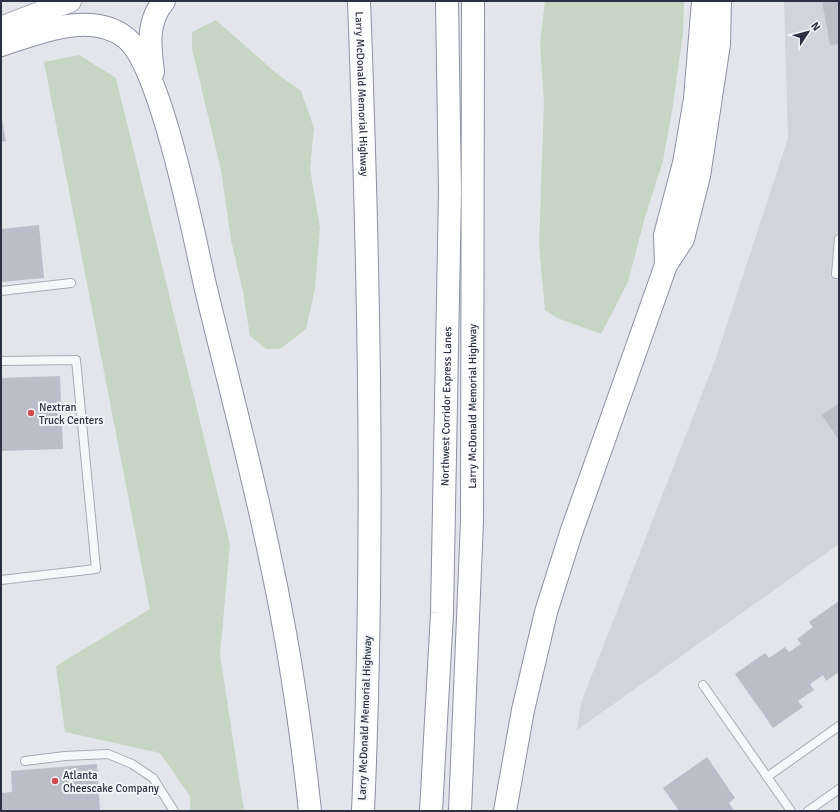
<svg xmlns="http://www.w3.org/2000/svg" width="840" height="812" font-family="Signika,sans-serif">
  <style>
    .built { fill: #d1d4dd }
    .green { fill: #c7d5c4 }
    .building { fill: #babec8 }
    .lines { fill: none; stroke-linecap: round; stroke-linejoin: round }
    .service-casing { stroke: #a8abb5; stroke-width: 10 }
    .secondary-casing { stroke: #a8abb5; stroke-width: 24 }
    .motorway-casing { stroke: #8b91a2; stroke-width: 24 }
    .service { stroke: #f6f7f9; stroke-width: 8 }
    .secondary { stroke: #fff; stroke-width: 22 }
    .motorway { stroke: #fff; stroke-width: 22 }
    .poi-dot { fill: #cd4b51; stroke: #f3f5f8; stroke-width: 1.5 }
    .labels { text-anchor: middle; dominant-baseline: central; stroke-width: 4; stroke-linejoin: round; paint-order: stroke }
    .street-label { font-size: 11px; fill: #2b3143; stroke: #f3f5f8 }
    .poi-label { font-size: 11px; fill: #2b3143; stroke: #f3f5f8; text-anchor: start }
  </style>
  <rect width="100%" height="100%" fill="#e3e5eb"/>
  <!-- built -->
  <path class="built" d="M784 1H839V544L577 730 581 703 716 358 788 138Z"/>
  <!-- green -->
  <g class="green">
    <path d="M545 1H684L683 33 673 105 663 161 645 217 628 282 601 334 557 318 545 310 539 245 544 102 540 44Z"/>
    <path d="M216 20 276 73 301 91 314 128 310 169 320 228 315 288 306 329 280 349H266L250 336 243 292 231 240 221 170 192 49V32Z"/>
    <path d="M79 55 116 78 230 544 220 655 244 811H190V796L160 753 65 732 56 666 150 609 44 62Z"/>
  </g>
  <!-- building -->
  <g class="building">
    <path d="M822 1H839V44L830 45Z"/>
    <path d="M2 120 6 141 1 142V121Z"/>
    <path d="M39 225 44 278 1 282V229Z"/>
    <path d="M60 376 63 449 1 451V378Z"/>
    <path d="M839 403V440L822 415Z"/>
    <path d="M839 601V672L826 681 823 675 810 684 814 690 798 701 803 707 773 728 735 674 765 653 769 658 785 647 789 652 801 644 797 639 813 627 809 622Z"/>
    <path d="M707 757 735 798 729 803 734 811H679L663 788Z"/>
    <path d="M97 764 100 811H1V793L12 792 11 771Z"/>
  </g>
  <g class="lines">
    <defs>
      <g id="service">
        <path d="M836 274 839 239"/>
        <path d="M1 291 71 283"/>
        <path d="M1 361 76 360 96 569 1 580"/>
        <path d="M703 685 791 811"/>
        <path d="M25 761 65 756 108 754 132 764 153 778 174 811"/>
        <path d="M767 777 839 726"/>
        <path d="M808 811 839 789"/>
      </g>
      <path id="secondary" d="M1 28 70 1"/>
      <g id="motorway">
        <path id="s1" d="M359 1C369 271 375 541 363 811"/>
        <path d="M1 45C38 33 92 10 126 38 161 66 194 236 205 285 227 377 252 469 271 562 289 645 301 727 310 811"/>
        <path d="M153 72C150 47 146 22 164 1"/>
        <path d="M666 265 665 235 684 163 695 99 703 1"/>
        <path id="s2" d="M431 811 442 613 450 192 447 1"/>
        <path id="s3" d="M460 811 472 521 473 1"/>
        <path d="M505 811 523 710 546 612 571 533 666 265 683 239 699 176 719 44 720 1"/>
      </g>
    </defs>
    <!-- service casing -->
    <use href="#service" class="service-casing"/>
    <!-- secondary casing -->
    <use href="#secondary" class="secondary-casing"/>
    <!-- motorway casing -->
    <use href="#motorway" class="motorway-casing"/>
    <!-- service -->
    <use href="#service" class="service"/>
    <!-- secondary -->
    <use href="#secondary" class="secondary"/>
    <!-- motorway -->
    <use href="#motorway" class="motorway"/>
  </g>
  <!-- markers -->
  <g class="poi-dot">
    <circle cx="31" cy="413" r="4"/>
    <circle cx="55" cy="781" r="4"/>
  </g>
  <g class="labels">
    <!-- street labels -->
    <g class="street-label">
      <text stroke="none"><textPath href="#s1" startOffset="93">Larry McDonald Memorial Highway</textPath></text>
      <text stroke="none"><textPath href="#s2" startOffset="405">Northwest Corridor Express Lanes</textPath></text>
      <text stroke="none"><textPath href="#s3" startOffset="405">Larry McDonald Memorial Highway</textPath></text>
      <text transform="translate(365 718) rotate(-88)">Larry McDonald Memorial Highway</text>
    </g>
    <!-- poi labels -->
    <g class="poi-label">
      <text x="39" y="407">Nextran<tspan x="39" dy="13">Truck Centers</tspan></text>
      <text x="63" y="775">Atlanta<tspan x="63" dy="13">Cheescake Company</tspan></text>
    </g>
  </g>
  <!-- border -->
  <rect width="840" height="812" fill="none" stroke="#2b3143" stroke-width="4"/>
  <!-- north arrow -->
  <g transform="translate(808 32) rotate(54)" stroke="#f3f5f8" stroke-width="3" paint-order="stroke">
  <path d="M0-3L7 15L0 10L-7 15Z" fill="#2b3143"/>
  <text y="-6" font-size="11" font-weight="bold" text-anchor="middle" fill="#2b3143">N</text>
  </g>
</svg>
